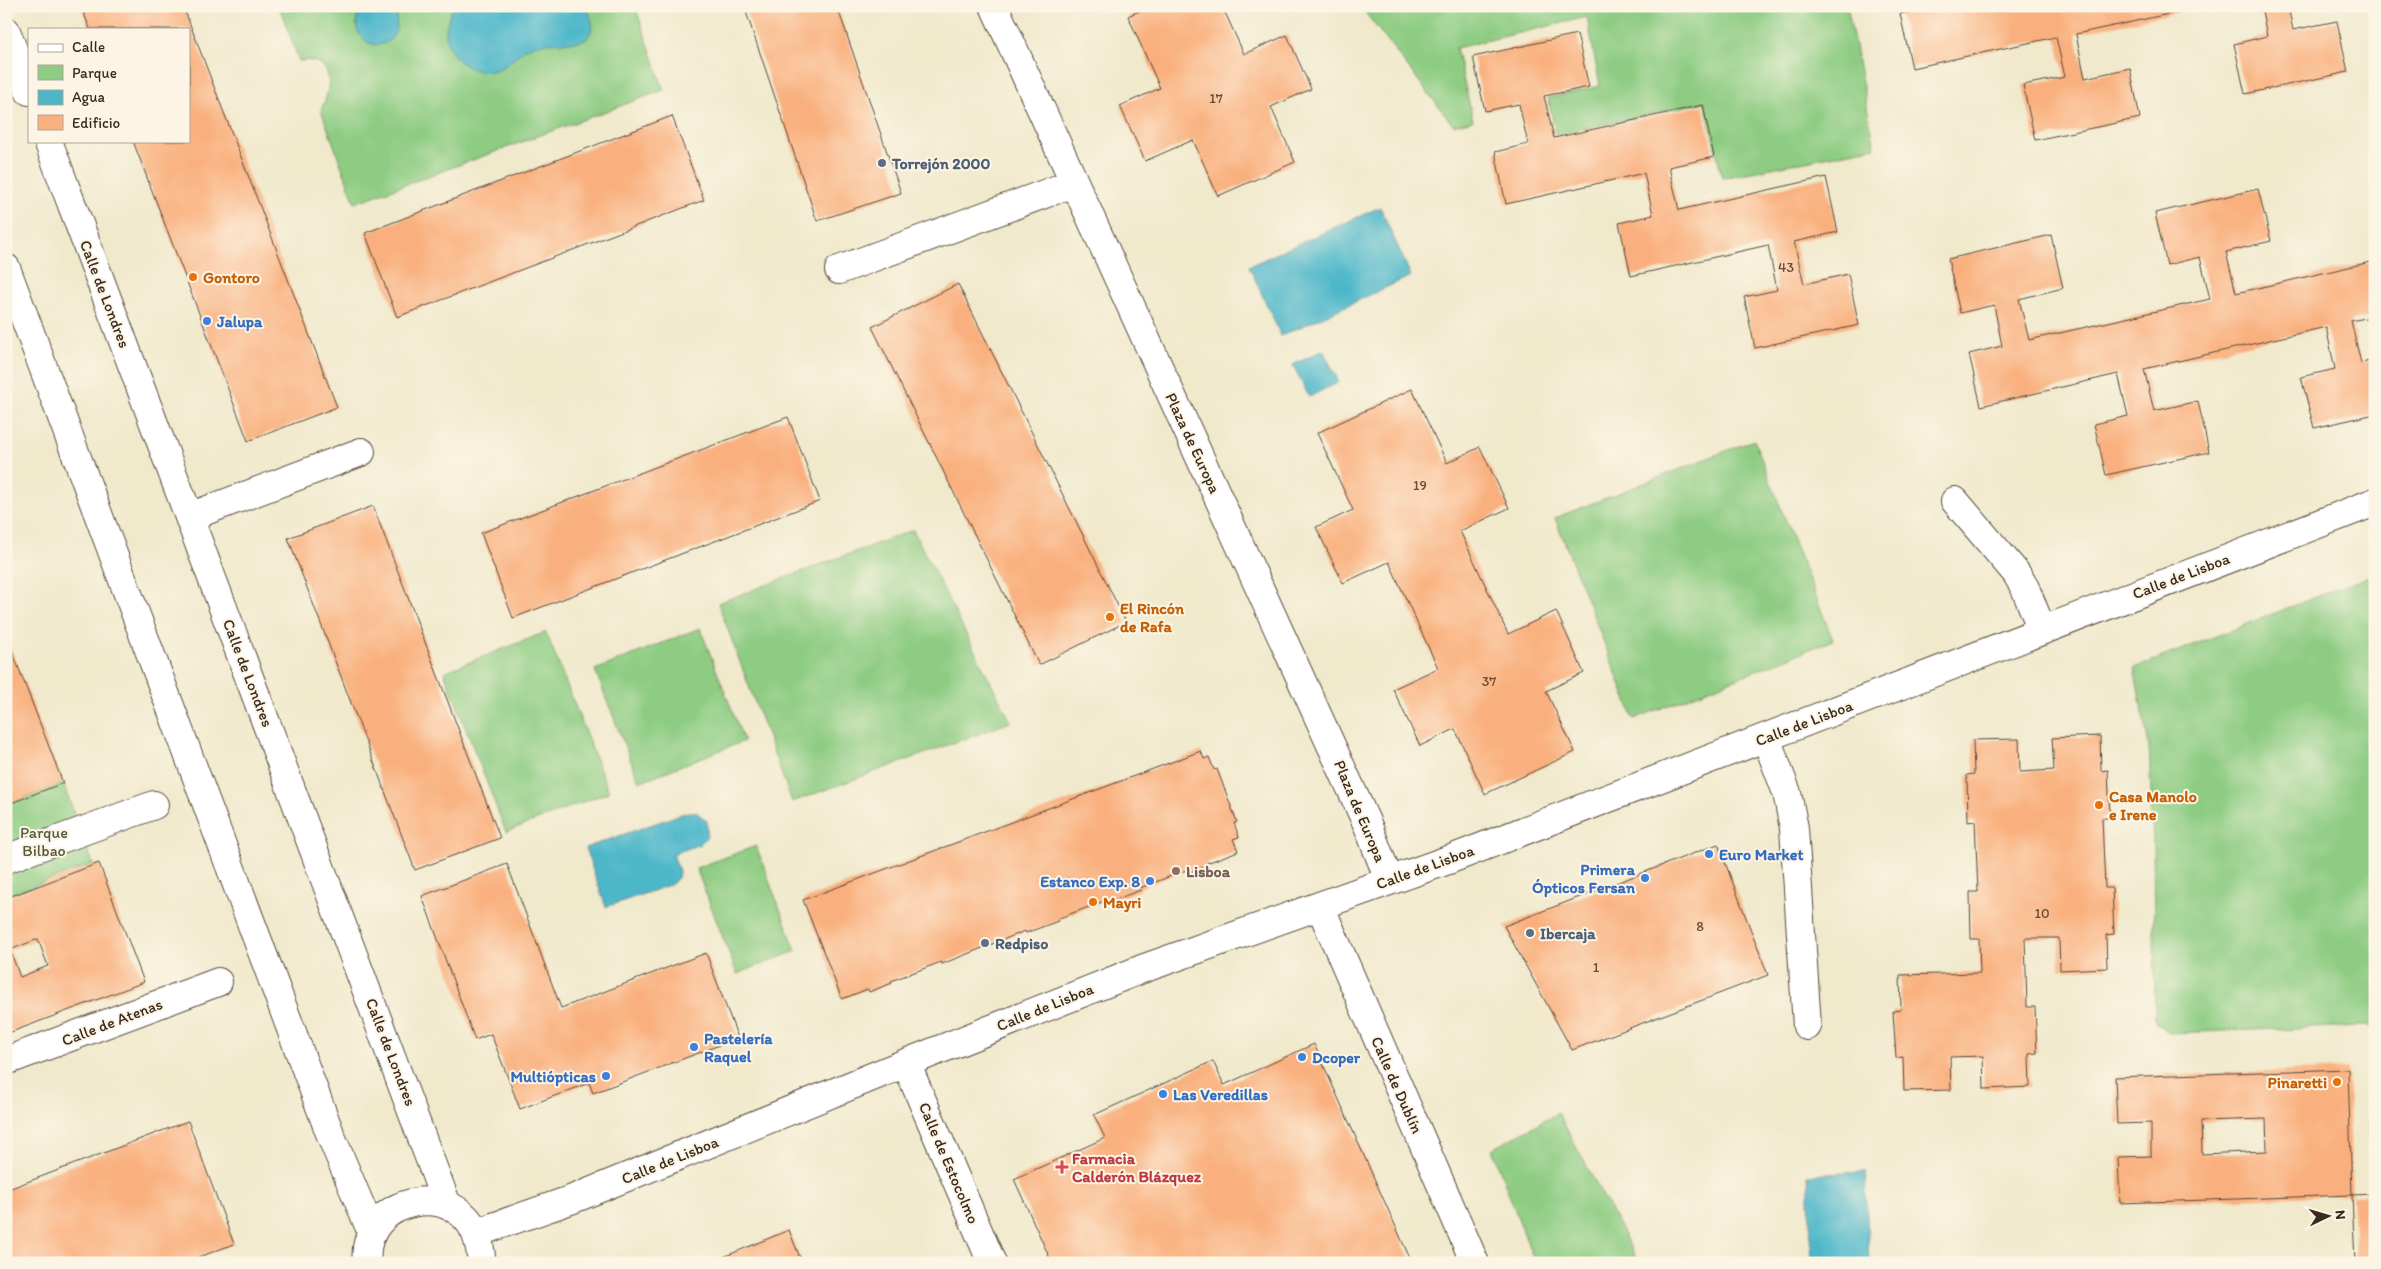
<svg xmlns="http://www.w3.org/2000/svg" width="2381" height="1269" font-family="Itim,sans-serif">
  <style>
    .green { fill: #8dcc82; stroke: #647b50 }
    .water { fill: #4db7ca; stroke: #447074 }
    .building { fill: #f9b07e; fill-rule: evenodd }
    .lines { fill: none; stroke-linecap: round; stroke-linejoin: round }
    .minor-casing { stroke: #564738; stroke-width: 30 }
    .minor { stroke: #fff; stroke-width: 28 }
    .service-dot { fill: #5c6f8a; stroke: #fcf5e5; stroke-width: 2 }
    .food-dot { fill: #e8710a; stroke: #fcf5e5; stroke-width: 2 }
    .shop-dot { fill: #3f7fe0; stroke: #fcf5e5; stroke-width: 2 }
    .education-dot { fill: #8d6e63; stroke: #fcf5e5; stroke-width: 2 }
    .health-dot { fill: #e0444e; stroke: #fcf5e5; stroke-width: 2 }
    .labels { text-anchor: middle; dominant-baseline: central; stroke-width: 4; stroke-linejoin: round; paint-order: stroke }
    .number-label { font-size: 14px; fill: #6a4c36 }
    .service-label { font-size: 16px; font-weight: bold; fill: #4e5e75; stroke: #fcf5e5; text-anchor: start }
    .food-label { font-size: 16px; font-weight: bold; fill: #c56008; stroke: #fcf5e5; text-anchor: start }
    .street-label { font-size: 16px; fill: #3b2a1e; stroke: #fcf5e5 }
    .shop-label { font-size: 16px; font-weight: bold; fill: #366cbe; stroke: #fcf5e5; text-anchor: start }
    .park-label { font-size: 16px; fill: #545b3c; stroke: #fcf5e5 }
    .education-label { font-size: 16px; font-weight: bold; fill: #785e54; stroke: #fcf5e5; text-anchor: start }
    .health-label { font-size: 16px; font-weight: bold; fill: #be3a42; stroke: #fcf5e5; text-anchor: start }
  </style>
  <rect width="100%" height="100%" fill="#fcf5e5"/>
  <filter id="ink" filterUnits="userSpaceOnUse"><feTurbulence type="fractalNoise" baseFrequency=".02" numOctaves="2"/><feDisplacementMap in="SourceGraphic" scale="10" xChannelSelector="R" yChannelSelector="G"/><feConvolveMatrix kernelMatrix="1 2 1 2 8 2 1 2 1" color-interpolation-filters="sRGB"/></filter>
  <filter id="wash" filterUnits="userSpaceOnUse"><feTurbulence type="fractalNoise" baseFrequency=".0096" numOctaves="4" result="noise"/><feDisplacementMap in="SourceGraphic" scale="20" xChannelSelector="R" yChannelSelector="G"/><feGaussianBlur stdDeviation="1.12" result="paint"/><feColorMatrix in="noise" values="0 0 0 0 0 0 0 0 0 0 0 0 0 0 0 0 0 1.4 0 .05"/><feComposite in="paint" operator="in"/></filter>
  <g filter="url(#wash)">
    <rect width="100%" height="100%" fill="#f0e9cc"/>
    <!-- green -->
    <g class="green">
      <path d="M279 6H635L664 90 355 203 321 110C332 88 335 56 299 61Z"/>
      <path d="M1360 6H1847L1875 147 1722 178 1705 102 1556 135 1548 98 1600 86 1587 17 1456 48 1473 120 1453 125Z"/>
      <path d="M1754 440 1833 640 1634 719 1555 518Z"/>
      <path d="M913 530 1011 722 792 802 718 603Z"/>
      <path d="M2375 574V1029L2365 1026 2169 1033 2155 1022 2153 843 2149 746 2134 668Z"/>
      <path d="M700 628 744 741 639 782 595 670Z"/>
      <path d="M546 632 609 792 506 832 444 672Z"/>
      <path d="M63 783 93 864 6 896V805Z"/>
      <path d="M756 846 796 951 737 974 696 868Z"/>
      <path d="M2368 1075H2375V1181H2371Z"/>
      <path d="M1558 1113 1639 1263H1535L1492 1149Z"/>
    </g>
    <!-- water -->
    <g class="water">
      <path d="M361 6H399C394 17 400 32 390 40 378 50 362 43 357 29 355 21 358 14 361 6Z"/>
      <path d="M453 6H585C593 19 595 26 587 39 570 45 552 40 534 45 518 50 512 65 496 70 473 77 449 59 446 36 445 27 450 15 453 6Z"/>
      <path d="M1380 207 1411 276 1281 336 1249 266Z"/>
      <path d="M1323 350 1339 382 1309 397 1293 365Z"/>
      <path d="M687 812H696L707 821V836L700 844 673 854 679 871 678 878 672 884 606 907 585 848Z"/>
      <path d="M1865 1172 1869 1263H1812L1808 1175Z"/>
    </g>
    <g id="blocks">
      <!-- building -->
      <g class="building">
        <path d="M81 6H183L337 407 248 441 133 141H189V29H90Z"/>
        <path d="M744 6H837L901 193 817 221Z"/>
        <path d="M1150 6H1222L1244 54 1287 35 1311 89 1271 107 1295 162 1218 196 1193 140 1145 161 1120 106 1160 88 1128 16Z"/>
        <path d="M1934 6H2201V7L2076 34 2085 78 2130 68 2140 118 2035 140 2023 85 2065 77 2056 37 1912 68 1900 14Z"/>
        <path d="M2261 6H2288L2293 30 2337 21 2348 72 2245 94 2234 44 2267 36Z"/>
        <path d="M1577 34 1589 87 1544 96 1554 138 1703 105 1714 157 1669 167 1679 210 1826 177 1838 232 1794 242 1804 284 1848 274 1859 325 1755 348 1744 297 1777 290 1768 245 1631 276 1619 223 1653 215 1644 173 1506 204 1495 152 1528 144 1519 104 1485 111 1473 57Z"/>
        <path d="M672 116 704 200 397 317 365 233Z"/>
        <path d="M2258 189 2271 241 2226 252 2236 293 2375 261V316L2351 321 2361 363 2375 360V414L2314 428 2301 377 2335 369 2326 327 2144 369 2154 411 2198 401 2209 452 2106 475 2094 424 2128 416 2118 374 1981 406 1969 354 2002 346 1994 305 1960 313 1948 259 2051 235 2063 288 2019 299 2029 340 2073 330 2210 299 2200 257 2167 265 2155 213Z"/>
        <path d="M958 284 1126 622 1039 665 872 327Z"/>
        <path d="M1412 389 1447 463 1480 447 1509 508 1460 531 1508 634 1556 611 1584 673 1546 691 1575 752 1485 794 1455 729 1420 746 1393 689 1438 668 1389 562 1343 583 1316 527 1353 510 1317 433Z"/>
        <path d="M788 417 820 501 513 618 481 533Z"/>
        <path d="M373 506 500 838 415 870 288 538Z"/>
        <path d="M6 635 63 783 6 805Z"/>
        <path d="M2100 736 2101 771 2108 770 2110 818H2102L2105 888H2112L2114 934 2106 935 2107 968 2060 970 2059 938H2025L2027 1007H2035L2037 1053 2029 1054 2030 1087 1984 1089 1983 1056 1950 1057 1951 1090 1904 1091 1903 1057 1896 1058 1893 1011 1901 1010 1900 975 1980 973 1979 939H1971L1970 892H1978L1975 821 1968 822 1967 775 1974 774 1973 740 2019 739 2020 772 2054 770 2052 738Z"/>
        <path d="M1201 751 1204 759 1209 757 1214 770 1217 769 1237 822 1234 823 1239 837 1233 839 1238 851 1207 863V865L1199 869 1189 872V869L1140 888 1141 890 1108 902 1107 900 1057 919 1058 921 1026 933 1025 931 942 964 941 962 891 981 892 983 869 992 868 989 842 999 803 900Z"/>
        <path d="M1718 844 1768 975 1572 1050 1504 926Z"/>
        <path d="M99 863 144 982 6 1034V898ZM38 939 48 966 20 977 10 950Z"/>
        <path d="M507 864 561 1008 706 953 738 1038 593 1093 589 1083 520 1109 491 1034 475 1040 422 896Z"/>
        <path d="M1314 1044 1412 1263H1052L1014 1179 1105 1138 1094 1115 1213 1061 1224 1085Z"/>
        <path d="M2348 1069 2352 1195 2120 1203 2118 1157 2151 1156V1123L2117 1124 2115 1077ZM2266 1119 2267 1151 2202 1154 2201 1121Z"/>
        <path d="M188 1121 234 1244 183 1263H6V1190Z"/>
        <path d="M2375 1194V1263H2355L2352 1195Z"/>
        <path d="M789 1230 802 1263H709Z"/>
      </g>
    </g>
  </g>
  <g filter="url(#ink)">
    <use href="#blocks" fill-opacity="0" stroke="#564738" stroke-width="1"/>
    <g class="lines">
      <defs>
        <g id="minor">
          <path d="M994 6 1368 826 1389 880"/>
          <path d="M6 31 29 91"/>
          <path d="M48 141 447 1205"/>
          <path d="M6 268 331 1136 372 1233"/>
          <path d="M839 270 1074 183"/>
          <path d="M1955 501 2016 573 2025 588 2042 630"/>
          <path d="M189 517 361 452"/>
          <path d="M1766 738 1787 793 1794 828 1807 1026"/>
          <path d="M6 859 154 805"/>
          <path d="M1320 906 1475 1263"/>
          <path d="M6 1061 218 982"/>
          <path d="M906 1063 992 1263"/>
          <path d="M476 1233 573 1199 906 1063 1142 969 1451 859 2375 502"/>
          <path d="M367 1263C359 1196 464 1175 479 1244 480 1250 482 1256 481 1263"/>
        </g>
      </defs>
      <!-- minor casing -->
      <use href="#minor" class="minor-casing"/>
      <!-- minor -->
      <use href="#minor" class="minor"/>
    </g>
  </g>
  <!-- markers -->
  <g class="service-dot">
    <circle cx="882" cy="163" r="5"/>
    <circle cx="1530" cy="933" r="5"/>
    <circle cx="985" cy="943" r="5"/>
  </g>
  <g class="food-dot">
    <circle cx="193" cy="277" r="5"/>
    <circle cx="1110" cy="617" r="5"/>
    <circle cx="2099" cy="805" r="5"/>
    <circle cx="1093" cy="902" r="5"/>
    <circle cx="2337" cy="1082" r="5"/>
  </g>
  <g class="shop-dot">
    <circle cx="207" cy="321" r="5"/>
    <circle cx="1709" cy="854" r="5"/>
    <circle cx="1645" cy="878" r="5"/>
    <circle cx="1150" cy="881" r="5"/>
    <circle cx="694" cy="1047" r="5"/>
    <circle cx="1302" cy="1057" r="5"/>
    <circle cx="606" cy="1076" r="5"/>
    <circle cx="1163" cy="1094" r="5"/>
  </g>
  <circle class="education-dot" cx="1176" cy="871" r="5"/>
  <path class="health-dot" d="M1059.5 1159.5h5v5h5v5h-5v5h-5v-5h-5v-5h5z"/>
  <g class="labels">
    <!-- number labels -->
    <g class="number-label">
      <text x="1216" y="98">17</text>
      <text x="1786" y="267">43</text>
      <text x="1420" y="485">19</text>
      <text x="1489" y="681">37</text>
      <text x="2042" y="913">10</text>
      <text x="1700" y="926">8</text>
      <text x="1596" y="967">1</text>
    </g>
    <!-- service labels -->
    <g class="service-label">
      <text x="892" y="163">Torrejón 2000</text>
      <text x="1540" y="933">Ibercaja</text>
      <text x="995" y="943">Redpiso</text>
    </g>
    <!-- food labels -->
    <g class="food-label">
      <text x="203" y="277">Gontoro</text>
      <text x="1120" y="608">El Rincón<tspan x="1120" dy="18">de Rafa</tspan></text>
      <text x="2109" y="796">Casa Manolo<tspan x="2109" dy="18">e Irene</tspan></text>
      <text x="1103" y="902">Mayri</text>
      <text x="2327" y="1082" text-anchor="end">Pinaretti</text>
    </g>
    <!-- street labels -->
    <g class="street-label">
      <text transform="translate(105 294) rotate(69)">Calle de Londres</text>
      <text transform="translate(1193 443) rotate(65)">Plaza de Europa</text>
      <text transform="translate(2181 576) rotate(-21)">Calle de Lisboa</text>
      <text transform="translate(248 673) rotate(69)">Calle de Londres</text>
      <text transform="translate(1804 723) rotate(-21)">Calle de Lisboa</text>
      <text transform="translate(1360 811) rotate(67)">Plaza de Europa</text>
      <text transform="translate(1425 867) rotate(-20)">Calle de Lisboa</text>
      <text transform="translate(1045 1007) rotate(-22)">Calle de Lisboa</text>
      <text transform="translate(112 1022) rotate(-21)">Calle de Atenas</text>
      <text transform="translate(391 1052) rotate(69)">Calle de Londres</text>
      <text transform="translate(1397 1085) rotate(66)">Calle de Dublín</text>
      <text transform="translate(670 1160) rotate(-22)">Calle de Lisboa</text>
      <text transform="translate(949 1163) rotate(67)">Calle de Estocolmo</text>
    </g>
    <!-- shop labels -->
    <g class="shop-label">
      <text x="217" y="321">Jalupa</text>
      <text x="1719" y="854">Euro Market</text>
      <text x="1635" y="869" text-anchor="end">Primera<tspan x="1635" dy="18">Ópticos Fersan</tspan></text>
      <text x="1140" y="881" text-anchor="end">Estanco Exp. 8</text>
      <text x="704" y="1038">Pastelería<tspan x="704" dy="18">Raquel</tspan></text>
      <text x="1312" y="1057">Dcoper</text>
      <text x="596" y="1076" text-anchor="end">Multiópticas</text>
      <text x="1173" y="1094">Las Veredillas</text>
    </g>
    <!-- park labels -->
    <g class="park-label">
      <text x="44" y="832">Parque<tspan x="44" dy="18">Bilbao</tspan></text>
    </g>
    <!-- education labels -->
    <g class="education-label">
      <text x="1186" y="871">Lisboa</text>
    </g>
    <!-- health labels -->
    <g class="health-label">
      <text x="1072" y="1158">Farmacia<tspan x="1072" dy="18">Calderón Blázquez</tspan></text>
    </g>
  </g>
  <!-- margin -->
  <rect width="2381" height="1269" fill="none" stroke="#fcf5e5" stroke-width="25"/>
  <!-- legend -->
  <rect x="28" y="28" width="162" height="115" fill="#fcf5e5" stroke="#afa495"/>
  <rect x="38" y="44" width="25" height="8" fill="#ffffff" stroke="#afa495"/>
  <text x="72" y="52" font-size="15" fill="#3b2a1e">Calle</text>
  <rect x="38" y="65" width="25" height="15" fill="#8dcc82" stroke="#afa495"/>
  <text x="72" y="78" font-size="15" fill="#3b2a1e">Parque</text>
  <rect x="38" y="90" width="25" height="15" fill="#4db7ca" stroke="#afa495"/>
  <text x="72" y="102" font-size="15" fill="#3b2a1e">Agua</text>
  <rect x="38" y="115" width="25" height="15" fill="#f9b07e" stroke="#afa495"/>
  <text x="72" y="128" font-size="15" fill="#3b2a1e">Edificio</text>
  <!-- north arrow -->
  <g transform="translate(2328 1216) rotate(85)" stroke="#fcf5e5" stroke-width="4" paint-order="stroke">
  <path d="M0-4L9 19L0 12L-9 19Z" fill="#3b2a1e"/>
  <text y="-8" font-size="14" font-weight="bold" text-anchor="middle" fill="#3b2a1e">N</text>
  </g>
</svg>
